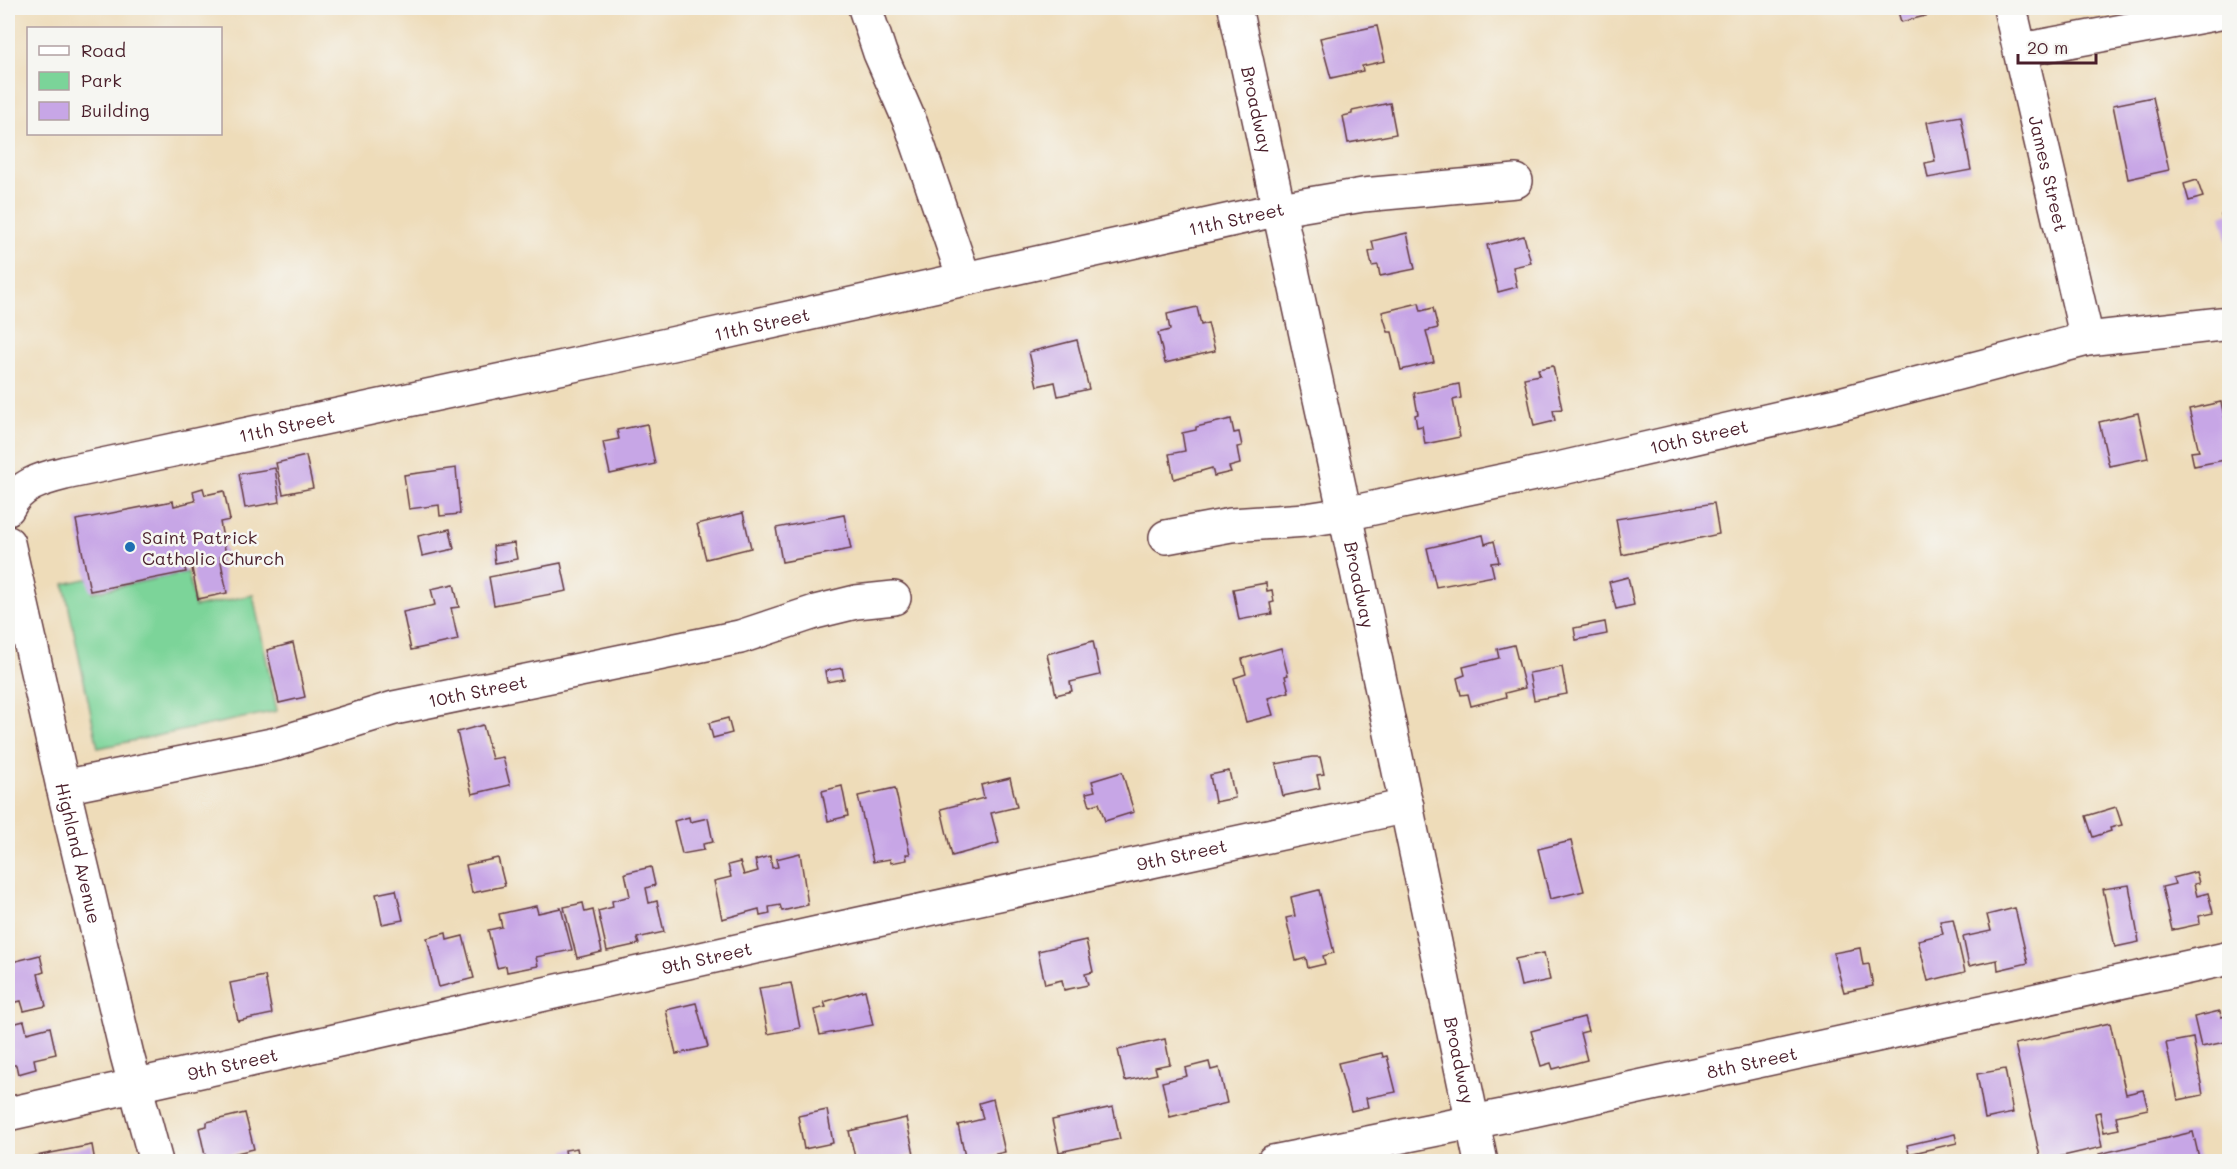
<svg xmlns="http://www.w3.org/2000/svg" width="2237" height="1169" font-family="Mali,sans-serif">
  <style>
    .green { fill: #7bd499; stroke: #627a62; stroke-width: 1.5 }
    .building { fill: #c7a6e6 }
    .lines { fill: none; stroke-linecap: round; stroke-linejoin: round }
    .minor-casing { stroke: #633b40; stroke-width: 36 }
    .minor { stroke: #fff; stroke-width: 33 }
    .poi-dot { fill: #1f6fb2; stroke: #f6f6f2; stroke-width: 2 }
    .labels { text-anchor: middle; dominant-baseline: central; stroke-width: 5; stroke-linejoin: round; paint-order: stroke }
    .street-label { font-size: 18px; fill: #4a1f2b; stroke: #f6f6f2 }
    .poi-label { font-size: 18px; fill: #4a1f2b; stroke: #f6f6f2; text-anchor: start }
  </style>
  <rect width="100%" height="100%" fill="#f6f6f2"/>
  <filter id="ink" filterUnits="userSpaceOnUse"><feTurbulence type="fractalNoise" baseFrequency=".0167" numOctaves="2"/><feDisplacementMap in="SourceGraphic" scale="12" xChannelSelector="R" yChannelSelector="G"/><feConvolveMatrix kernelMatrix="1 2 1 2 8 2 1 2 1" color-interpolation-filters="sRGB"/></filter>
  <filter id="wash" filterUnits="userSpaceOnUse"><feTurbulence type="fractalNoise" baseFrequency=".008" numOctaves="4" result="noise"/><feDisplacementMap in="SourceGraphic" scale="24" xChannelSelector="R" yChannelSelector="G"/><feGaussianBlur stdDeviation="1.35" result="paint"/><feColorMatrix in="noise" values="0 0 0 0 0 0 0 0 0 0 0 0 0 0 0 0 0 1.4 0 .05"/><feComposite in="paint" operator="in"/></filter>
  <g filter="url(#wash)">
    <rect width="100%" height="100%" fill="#eedcb9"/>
    <!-- green -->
    <path class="green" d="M188 572 195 607 253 595 277 711 98 748 64 584 90 578 93 592Z"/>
    <g id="blocks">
      <!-- building -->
      <g class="building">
        <path d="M1897 8H1931L1933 14 1901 22Z"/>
        <path d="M1377 26 1385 61 1362 66 1363 71 1331 78 1320 38Z"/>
        <path d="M2153 97 2169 170 2128 179 2113 105Z"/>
        <path d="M1390 103 1396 134 1348 143 1343 116 1352 114V111Z"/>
        <path d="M1961 116 1971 170 1928 178 1925 163 1935 161 1927 122Z"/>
        <path d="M2197 180 2203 197 2189 201 2184 184Z"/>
        <path d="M2230 213V247H2229L2221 215Z"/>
        <path d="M1407 233 1415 269 1380 276 1378 265 1372 266 1369 252 1374 250 1372 241Z"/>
        <path d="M1524 236 1531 263 1513 267 1517 287 1498 292 1487 245Z"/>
        <path d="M1419 303 1421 311 1433 308 1438 328 1426 331 1434 362 1401 370 1392 332H1388L1382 312Z"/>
        <path d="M1197 307 1201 325 1208 323 1215 351 1165 363 1158 333 1170 330 1167 314Z"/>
        <path d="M1077 340 1089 389 1058 396 1055 382 1037 386 1029 352Z"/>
        <path d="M1553 366 1562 409 1553 410 1555 421 1534 426 1524 378 1540 375 1538 369Z"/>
        <path d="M1459 384 1461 398 1453 400 1460 437 1425 444 1422 426 1417 427 1415 415 1418 414 1414 393Z"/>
        <path d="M2221 402 2230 442V459L2194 466 2191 452 2199 451 2189 409Z"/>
        <path d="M2138 413 2148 458 2109 466 2099 422Z"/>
        <path d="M1231 419 1234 433 1239 432 1242 446 1237 447 1240 464 1229 467 1231 472 1214 476 1212 468 1174 479 1169 454 1185 451 1182 433 1196 430V427Z"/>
        <path d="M647 424 655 464 610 474 603 442 619 439 617 430Z"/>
        <path d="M306 456 313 488 283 494 276 463Z"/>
        <path d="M275 468 280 502 245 508 239 474Z"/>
        <path d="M456 468 460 514 440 516 439 505 409 509 404 475Z"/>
        <path d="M203 488 205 495 224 491 230 520 220 522 226 555 220 557 227 593 198 599 191 563 184 564 186 572 90 591 76 520 173 501 174 506 195 501 193 491Z"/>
        <path d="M1714 503 1719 534 1622 555 1616 519Z"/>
        <path d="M743 513 751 548 706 559 697 524Z"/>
        <path d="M844 515 851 549 782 562 776 528Z"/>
        <path d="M450 529 454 549 422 556 418 536Z"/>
        <path d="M1483 535 1485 544 1494 541 1499 562 1491 563 1494 576 1436 587 1427 548Z"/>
        <path d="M514 543 517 559 495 563 493 546Z"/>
        <path d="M561 563 567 591 494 605 489 577Z"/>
        <path d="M1628 577 1634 605 1616 609 1609 582Z"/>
        <path d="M1266 583 1267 591 1272 590 1274 602 1270 603 1272 614 1239 620 1233 589Z"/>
        <path d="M454 584 459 607 451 608 458 640 411 650 403 612 435 605 431 589Z"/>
        <path d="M1605 622 1607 634 1576 640 1574 628Z"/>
        <path d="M1093 641 1100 675 1070 682 1072 691 1056 695 1047 654Z"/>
        <path d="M293 643 305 697 279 703 267 650Z"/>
        <path d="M1514 645 1525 688 1505 693 1506 697 1471 706 1468 694 1461 695 1457 678 1465 675 1463 667 1499 658 1497 649Z"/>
        <path d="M1281 648 1288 675 1285 676 1289 692 1268 698 1273 715 1246 722 1234 678 1246 674 1242 659Z"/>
        <path d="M1562 667 1567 694 1534 700 1529 673Z"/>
        <path d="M842 668 844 679 827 682 825 671Z"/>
        <path d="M728 718 732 733 713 738 709 723Z"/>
        <path d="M483 725 492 759 503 757 510 785 472 794 457 732Z"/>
        <path d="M1312 757H1320L1324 774 1317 775 1320 788 1283 796 1276 764Z"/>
        <path d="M1229 771 1235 798 1215 802 1210 775Z"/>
        <path d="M1122 772 1134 812 1105 821 1099 803 1090 806 1086 793 1095 791 1092 781Z"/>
        <path d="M1010 778 1017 807 991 813 999 843 952 856 941 809 984 798 981 785Z"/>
        <path d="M842 786 848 816 828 821 822 791Z"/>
        <path d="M895 788 910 854H906L907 860 891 863 890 859 873 862 858 796Z"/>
        <path d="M2116 807 2122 825 2110 828 2111 831 2093 837 2086 816Z"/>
        <path d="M689 817 690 822 708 818 713 842 703 844 704 850 682 854 674 821Z"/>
        <path d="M1571 841 1584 891 1550 899 1538 849Z"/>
        <path d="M800 853 808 905 782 911 780 905 769 907 770 914 760 916 759 909 722 919 714 881 731 877 728 865 740 862 744 875 758 871 755 860 770 856 772 868 778 867 776 859Z"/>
        <path d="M498 858 505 886 472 893 466 865Z"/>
        <path d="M651 867 655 885 646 888 649 903 657 901 664 932 637 938 639 944 607 951 598 911 613 907 612 901 630 896 625 873Z"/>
        <path d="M2196 872 2199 883 2194 884 2197 896 2208 893 2213 913 2199 916 2200 924 2172 930 2162 887 2175 884 2173 878Z"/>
        <path d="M2129 885 2139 942 2115 947 2103 889Z"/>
        <path d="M396 890 403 920 382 924 376 894Z"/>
        <path d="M1319 890 1334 953 1323 956 1325 964 1308 968 1306 958 1296 961 1286 918 1295 916 1291 897Z"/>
        <path d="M583 903 585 912 593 910 602 952 577 958 564 907Z"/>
        <path d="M536 906 538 913 561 908 572 950 536 957 538 966 507 972 506 966 497 968 488 930 502 927 499 914Z"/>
        <path d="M2015 908 2028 963 1998 970 1997 960 1969 966 1963 937 1991 931 1987 915Z"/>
        <path d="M1953 919 1965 972 1928 981 1918 940 1943 934 1940 921Z"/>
        <path d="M446 933 447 940 463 936 474 978 439 987 427 938Z"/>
        <path d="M1086 940 1093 972 1085 974 1088 985 1064 990 1062 980 1045 984 1038 951Z"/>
        <path d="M1860 948 1863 965 1869 964 1873 986 1844 992 1833 953Z"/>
        <path d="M1544 953 1550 980 1521 986 1515 959Z"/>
        <path d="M40 955 44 972 38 974 46 1006 24 1011 21 1001 8 1004V963Z"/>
        <path d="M265 976 272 1014 238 1021 230 983Z"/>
        <path d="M791 983 800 1028 768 1034 759 988Z"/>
        <path d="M865 990 873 1025 820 1035 814 1010 826 1007 824 1002Z"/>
        <path d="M696 1003 708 1047 676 1054 666 1010Z"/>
        <path d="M2220 1011 2221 1017 2230 1015V1041L2201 1047 2194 1017Z"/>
        <path d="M1584 1017 1588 1031 1580 1033 1587 1060 1553 1069 1551 1063 1541 1066 1531 1031Z"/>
        <path d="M24 1021 27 1033 50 1027 56 1054 34 1059 36 1069 18 1074 16 1065H8V1025Z"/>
        <path d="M2110 1023 2126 1094 2143 1090 2148 1109 2116 1116 2119 1129 2104 1132 2100 1112 2095 1113 2102 1147 2041 1161 2015 1044Z"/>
        <path d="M2193 1038 2203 1095 2178 1100 2166 1043Z"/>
        <path d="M1165 1039 1170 1064 1155 1067 1157 1074 1125 1081 1118 1050Z"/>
        <path d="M1382 1053 1383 1057 1387 1056 1396 1092 1366 1098 1368 1107 1351 1111 1338 1063Z"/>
        <path d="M1209 1062 1211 1070 1219 1068 1227 1103 1170 1117 1162 1082 1187 1076 1185 1068Z"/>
        <path d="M2005 1069 2013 1113 1985 1119 1977 1074Z"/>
        <path d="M993 1099 1005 1152 966 1161 958 1125 983 1119 979 1103Z"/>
        <path d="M1113 1107 1120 1139 1059 1152 1052 1120Z"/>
        <path d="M827 1110 833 1143 804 1149 798 1116Z"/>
        <path d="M245 1113 254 1149 206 1160 199 1128 207 1126V1122Z"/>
        <path d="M906 1118 914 1154 887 1162H856L849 1131Z"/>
        <path d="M2193 1132 2200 1162H2101L2099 1154Z"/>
        <path d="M1955 1134 1957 1143 1909 1154 1907 1145Z"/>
        <path d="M92 1145 95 1162H21L20 1159Z"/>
        <path d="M577 1148 579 1159 586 1158V1162H567L565 1150Z"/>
      </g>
    </g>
  </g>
  <g filter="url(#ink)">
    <use href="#blocks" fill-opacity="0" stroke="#633b40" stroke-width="1.5"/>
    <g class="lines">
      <defs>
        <g id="minor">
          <path d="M865 8 880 53 911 124 964 278"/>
          <path id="s1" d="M1235 8 1345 514 1481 1162"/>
          <path id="s2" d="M2010 8 2087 339"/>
          <path d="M2021 50 2230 11"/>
          <path id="s3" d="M8 508C19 485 41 479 65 473L667 345 1280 209 1363 195 1516 181"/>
          <path id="s4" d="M1166 537 1231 525 1306 520 1345 514 1558 469 1844 403 2087 339 2230 323"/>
          <path id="s5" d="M8 543 63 787 127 1055 156 1162"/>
          <path id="s6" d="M63 787 277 744 394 708 740 637 815 612 856 602 894 598"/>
          <path id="s7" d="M8 1114 822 932 1407 806"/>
          <path id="s8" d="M1273 1162 1533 1110 2230 958"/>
        </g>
      </defs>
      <!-- minor casing -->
      <use href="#minor" class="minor-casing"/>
      <!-- minor -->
      <use href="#minor" class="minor"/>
    </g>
  </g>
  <!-- markers -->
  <circle class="poi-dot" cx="130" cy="547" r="6"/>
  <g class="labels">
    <!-- street labels -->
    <g class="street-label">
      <text stroke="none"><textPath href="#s1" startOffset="104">Broadway</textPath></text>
      <text stroke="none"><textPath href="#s2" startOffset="170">James Street</textPath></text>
      <text stroke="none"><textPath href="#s3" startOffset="1268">11th Street</textPath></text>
      <text stroke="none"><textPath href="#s3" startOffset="782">11th Street</textPath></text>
      <text stroke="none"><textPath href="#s3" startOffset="296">11th Street</textPath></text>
      <text stroke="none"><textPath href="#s4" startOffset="543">10th Street</textPath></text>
      <text stroke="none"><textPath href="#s1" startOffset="590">Broadway</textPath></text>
      <text stroke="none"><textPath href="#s6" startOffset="426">10th Street</textPath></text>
      <text stroke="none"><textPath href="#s5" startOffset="318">Highland Avenue</textPath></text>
      <text stroke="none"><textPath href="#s7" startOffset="1202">9th Street</textPath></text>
      <text stroke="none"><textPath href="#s7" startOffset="716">9th Street</textPath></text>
      <text stroke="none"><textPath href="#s1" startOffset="1076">Broadway</textPath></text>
      <text stroke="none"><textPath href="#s8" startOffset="489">8th Street</textPath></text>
      <text stroke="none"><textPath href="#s7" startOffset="230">9th Street</textPath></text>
    </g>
    <!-- poi labels -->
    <g class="poi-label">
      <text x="142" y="537">Saint Patrick<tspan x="142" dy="21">Catholic Church</tspan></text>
    </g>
  </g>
  <!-- margin -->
  <rect width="2237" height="1169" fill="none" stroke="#f6f6f2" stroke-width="30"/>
  <!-- legend -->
  <rect x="27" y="27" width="195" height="108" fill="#f6f6f2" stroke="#b1a0a2" stroke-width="1.5"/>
  <rect x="39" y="46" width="30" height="9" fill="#ffffff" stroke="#b1a0a2" stroke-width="1.5"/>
  <text x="81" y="57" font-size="18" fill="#4a1f2b">Road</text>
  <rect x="39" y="72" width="30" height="18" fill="#7bd499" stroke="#b1a0a2" stroke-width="1.5"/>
  <text x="81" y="87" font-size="18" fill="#4a1f2b">Park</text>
  <rect x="39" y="102" width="30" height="18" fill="#c7a6e6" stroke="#b1a0a2" stroke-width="1.5"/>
  <text x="81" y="117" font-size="18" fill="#4a1f2b">Building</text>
  <!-- scale -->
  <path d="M2018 54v9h78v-9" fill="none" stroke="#4a1f2b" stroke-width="3"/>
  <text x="2027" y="54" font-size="18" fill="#4a1f2b" stroke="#f6f6f2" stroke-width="4.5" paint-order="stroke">20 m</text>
</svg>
